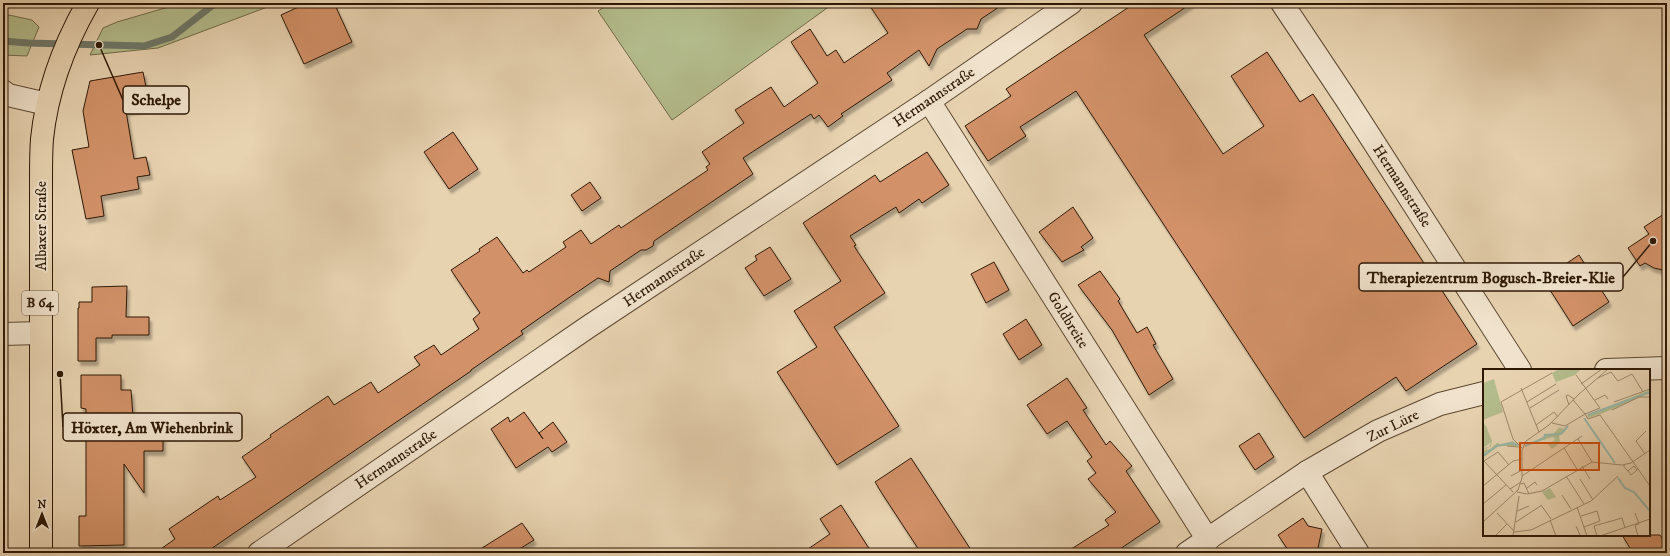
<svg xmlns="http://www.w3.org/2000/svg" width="1670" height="556" font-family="'IM FELL DW Pica',serif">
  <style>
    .green { fill: #b4bd8d; stroke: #716b4a }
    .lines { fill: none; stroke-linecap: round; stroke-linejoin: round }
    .stream { stroke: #6d786a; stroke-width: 7 }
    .building { fill: #d29168; stroke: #2e1906; filter: url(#shadow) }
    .street-casing { stroke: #5c4831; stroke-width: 24 }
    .primary-casing { stroke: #2e1906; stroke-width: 24 }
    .street { stroke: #f0e2cc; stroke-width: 22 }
    .primary { stroke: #e8d3b1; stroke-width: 22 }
    .labels { text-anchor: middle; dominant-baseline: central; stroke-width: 4; stroke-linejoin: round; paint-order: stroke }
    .shield { fill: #f0e2cc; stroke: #685541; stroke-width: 1 }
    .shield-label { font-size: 14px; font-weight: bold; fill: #2e1906 }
    .street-label { font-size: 15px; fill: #2e1906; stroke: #f0e2cc }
    .inset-river { fill: none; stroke: #97b7ad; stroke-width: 2 }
    .inset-road { fill: none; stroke: #9e896d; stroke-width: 1 }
    .view { fill: #cc4f0b; fill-opacity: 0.15; stroke: #cc4f0b; stroke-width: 2 }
    .inset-edge { fill: none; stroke: #2e1906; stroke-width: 2 }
    .leader { fill: none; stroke: #2e1906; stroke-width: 1.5 }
    .callout-dot { fill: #2e1906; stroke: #f0e2cc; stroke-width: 1.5 }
    .callout { fill: #f0e2cc; stroke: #2e1906; stroke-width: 1.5 }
    .callout-label { font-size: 16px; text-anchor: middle; font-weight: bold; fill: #2e1906 }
  </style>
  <defs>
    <filter id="shadow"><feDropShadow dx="2.5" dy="4.5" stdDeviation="1" flood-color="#0004"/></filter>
  </defs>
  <rect width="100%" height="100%" fill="#e8d3b1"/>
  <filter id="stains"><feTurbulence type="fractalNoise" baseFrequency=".005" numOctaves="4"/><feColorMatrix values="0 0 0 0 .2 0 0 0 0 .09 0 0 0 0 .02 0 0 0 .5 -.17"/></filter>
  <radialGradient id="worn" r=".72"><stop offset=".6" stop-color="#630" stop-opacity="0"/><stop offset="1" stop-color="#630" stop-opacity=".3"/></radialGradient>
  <!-- green -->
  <g class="green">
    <path d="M182 3H278L158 48 90 55 103 28 117 22Z"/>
    <path d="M611 3H834L672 120 598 11Z"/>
    <path d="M9 15 32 20 39 27 27 56 3 55V20Z"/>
  </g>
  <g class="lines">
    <!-- stream -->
    <path class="stream" d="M3 41 28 43 144 46 172 37 213 5 218 3"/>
  </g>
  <!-- building -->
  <g class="building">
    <path d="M307 3H334L352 42 304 64 281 15Z"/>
    <path d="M868 3H1005L981 19 977 29H967L937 49 929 66 919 50 887 73 892 80 841 114 843 116 828 127 819 115 814 119 811 114 743 158 753 174 654 241 653 246 646 250H641L610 271 609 282 598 278 567 299 521 331 523 334 471 370V371L205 553H155L175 539 169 529 218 496 220 500 256 477 242 457 271 437 270 435 328 396 334 405 371 382 378 393 420 365 414 357 434 345 441 355 479 329 473 319 480 313 451 270 480 251 479 249 497 237 523 273 527 270 529 272 566 247 563 242 581 230 591 244 619 225 621 228 708 170 706 167 710 164 702 152 744 123 735 110 771 87 784 107 818 83 791 42 810 29 827 56 836 50 844 63 888 33Z"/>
    <path d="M1135 3H1192L1144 35 1223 154 1264 126 1231 76 1267 52 1300 102 1313 94 1477 344 1406 391 1396 377 1304 438 1076 91 1020 127 1026 136 988 161 965 126 1011 96 1006 89Z"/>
    <path d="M143 72 150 107 126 111 134 159 146 157 150 175 137 177 139 189 101 196 104 216 86 219 72 150 89 147 83 111 90 81Z"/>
    <path d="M453 132 478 169 449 189 424 152Z"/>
    <path d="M927 152 949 185 922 203 919 199 899 213 896 207 850 236 856 245 854 246 885 293 834 327 899 426 837 465 777 372 817 347 794 311 841 281 803 223 875 175 880 182Z"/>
    <path d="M590 182 601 198 582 211 571 195Z"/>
    <path d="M1073 207 1093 238 1081 247 1084 250 1062 262 1039 232Z"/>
    <path d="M1667 212V271L1654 268 1645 263 1640 266 1628 248 1649 234 1644 227Z"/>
    <path d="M770 247 791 279 764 296 745 268 757 260 755 256Z"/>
    <path d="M1579 255 1609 302 1573 326 1543 279Z"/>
    <path d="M994 262 1009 290 986 303 971 274Z"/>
    <path d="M1100 271 1120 299 1118 301 1137 333 1147 327 1156 344 1153 345 1173 379 1149 395 1112 330 1078 285Z"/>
    <path d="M127 286 126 317H149V335H112V338H96V361H78V308H79V302H92V287Z"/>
    <path d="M1026 319 1042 345 1019 360 1003 334Z"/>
    <path d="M81 375H121V390H131L134 430H163V451H144V493L124 464V545L79 546V516H86V409L81 408Z"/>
    <path d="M1067 378 1087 408 1083 410 1106 445 1110 441 1132 466 1126 471 1160 522 1114 553H1065L1109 525 1105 520 1116 512 1088 479 1096 473 1087 461 1092 457 1067 421 1047 434 1027 405Z"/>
    <path d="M524 412 543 439 539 433 553 422 567 442 552 452 548 447 516 468 491 429 508 417 510 422Z"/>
    <path d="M1259 433 1274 457 1255 470 1239 446Z"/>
    <path d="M911 458 973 553H921L883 495 875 482Z"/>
    <path d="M841 505 872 553H802L830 534 820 519Z"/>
    <path d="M1303 518 1308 526 1322 529 1317 553H1290L1278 535Z"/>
    <path d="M522 523 534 540 513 553H474Z"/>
    <path d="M1622 535H1660L1667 546V553H1633Z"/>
  </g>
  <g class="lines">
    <defs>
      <g id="street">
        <path d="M1282 3 1346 99 1520 370"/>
        <path d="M3 91 8 95 47 104"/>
        <path d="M929 101 1208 540"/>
        <path d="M3 334 40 333"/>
        <path d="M1606 370 1667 368"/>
        <path d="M1307 472 1358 553"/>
        <path d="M259 553 588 327 929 101 1071 3"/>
        <path d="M1187 553 1307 472 1378 431 1440 404 1484 393"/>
      </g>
      <path id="primary" d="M41 553V178C41 165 41 152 42 139 47 90 64 45 88 3"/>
    </defs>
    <!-- street casing -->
    <use href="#street" class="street-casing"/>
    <!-- primary casing -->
    <use href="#primary" class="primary-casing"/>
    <!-- street -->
    <use href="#street" class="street"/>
    <!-- primary -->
    <use href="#primary" class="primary"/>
  </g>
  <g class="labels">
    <!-- shield labels -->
    <rect class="shield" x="22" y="291" width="36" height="24" rx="3"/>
    <g class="shield-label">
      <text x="40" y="303">B 64</text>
    </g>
    <!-- street labels -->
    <g class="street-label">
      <text transform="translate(934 97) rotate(-34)">Hermannstraße</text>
      <text transform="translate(1402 186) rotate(57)">Hermannstraße</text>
      <text transform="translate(41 226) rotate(-90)">Albaxer Straße</text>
      <text transform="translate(664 277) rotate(-34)">Hermannstraße</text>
      <text transform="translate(1068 320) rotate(58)">Goldbreite</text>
      <text transform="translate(1393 426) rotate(-26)">Zur Lüre</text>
      <text transform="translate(396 459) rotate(-34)">Hermannstraße</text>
    </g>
  </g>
  <!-- overview -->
  <g transform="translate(1483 369)">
    <rect width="167" height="167" fill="#e8d3b1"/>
    <path d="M76 0H98L92 6 73 13 76 21 69 4ZM11 10 20 43 0 51V14ZM167 21V24L118 45 105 49 104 46ZM0 54 3 57 9 72 8 77 3 80 0 79 6 78 8 73 2 78 0 76ZM86 54 82 62 76 67 77 74 69 80 65 75 72 71 70 68 41 77 61 69 63 65H70L76 59 74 58 82 60ZM30 72 35 77H15L0 89V81L7 80 14 74 19 76ZM67 119 73 128 65 131 59 123Z" fill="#b4bd8d"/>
    <path class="inset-river" d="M105 46 167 23M101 49 132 94M42 77 61 69 62 66 78 65 85 57M0 87 14 77 27 74 35 76M135 109 142 119 151 123 167 142"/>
    <path class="inset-road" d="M115 9 128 3 135 12 149 5 160 23M98 15 119 0M38 19 56 63M90 31 102 45 117 39 93 6M112 31 122 26 125 30M44 33 73 15M131 33 167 20M86 36 83 27 85 26 91 30M47 39 76 21M129 41 156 28H167M69 54 82 57 102 45 105 50 117 46 167 117M53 56 71 43 75 48M95 70 109 93M24 77 36 78M39 79 30 70 18 33 69 4M81 79 94 100M162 85 153 72 163 62M0 91 30 123M1 92 15 83 26 96M141 96V98L145 102 148 106 154 101 151 97 145 102M99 97 107 110M28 107 39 101M39 107 99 67M83 107 101 135M97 110 110 131M38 115 41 114 46 125M0 117 30 92 39 90M44 119 52 113 54 116M27 120 38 113M34 123 44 125 59 122 109 93 139 96 148 94 167 81M79 126 88 140M0 135 23 116M58 136 68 150M94 138 104 167M34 142 46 137M14 144 31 162M152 144 156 155 152 156 155 167M98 147 114 142 117 152 101 158M67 151 73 167M0 153 35 121 39 109V81L43 72 66 56 95 26 125 0M33 153 59 136M93 157 97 166 95 167M31 163 48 161 108 132 135 107M12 167 24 155M30 167 36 127M114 167 111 157 139 149 142 159M117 167 167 150"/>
    <path class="view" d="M37 74H116V101H37Z"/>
    <rect width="167" height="167" class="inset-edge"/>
  </g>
  <!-- callouts -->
  <path class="leader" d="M99 45L123 100M1653 241L1623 277M60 374L63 427"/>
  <g class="callout-dot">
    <circle cx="99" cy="45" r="4"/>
    <circle cx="1653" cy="241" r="4"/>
    <circle cx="60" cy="374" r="4"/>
  </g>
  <g class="callout">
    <rect x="123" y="86" width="66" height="28" rx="4"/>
    <rect x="1359" y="263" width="264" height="28" rx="4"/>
    <rect x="63" y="413" width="179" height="28" rx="4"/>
  </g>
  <g class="callout-label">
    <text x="156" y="105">Schelpe</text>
    <text x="1491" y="283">Therapiezentrum Bogusch-Breier-Klie</text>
    <text x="152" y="433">Höxter, Am Wiehenbrink</text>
  </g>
  <!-- margin -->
  <rect width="1670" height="556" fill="none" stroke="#e8d3b1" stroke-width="16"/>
  <rect x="4" y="4" width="1662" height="548" fill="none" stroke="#2e1906" stroke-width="2"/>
  <rect x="8" y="8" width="1654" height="540" fill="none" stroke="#2e1906"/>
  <!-- north arrow -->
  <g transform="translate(42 514)" stroke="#f0e2cc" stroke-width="3" paint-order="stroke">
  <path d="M0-3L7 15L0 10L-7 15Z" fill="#2e1906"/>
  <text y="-6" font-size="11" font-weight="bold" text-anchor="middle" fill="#2e1906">N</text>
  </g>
  <rect width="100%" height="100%" filter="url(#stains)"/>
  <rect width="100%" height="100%" fill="url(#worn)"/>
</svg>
